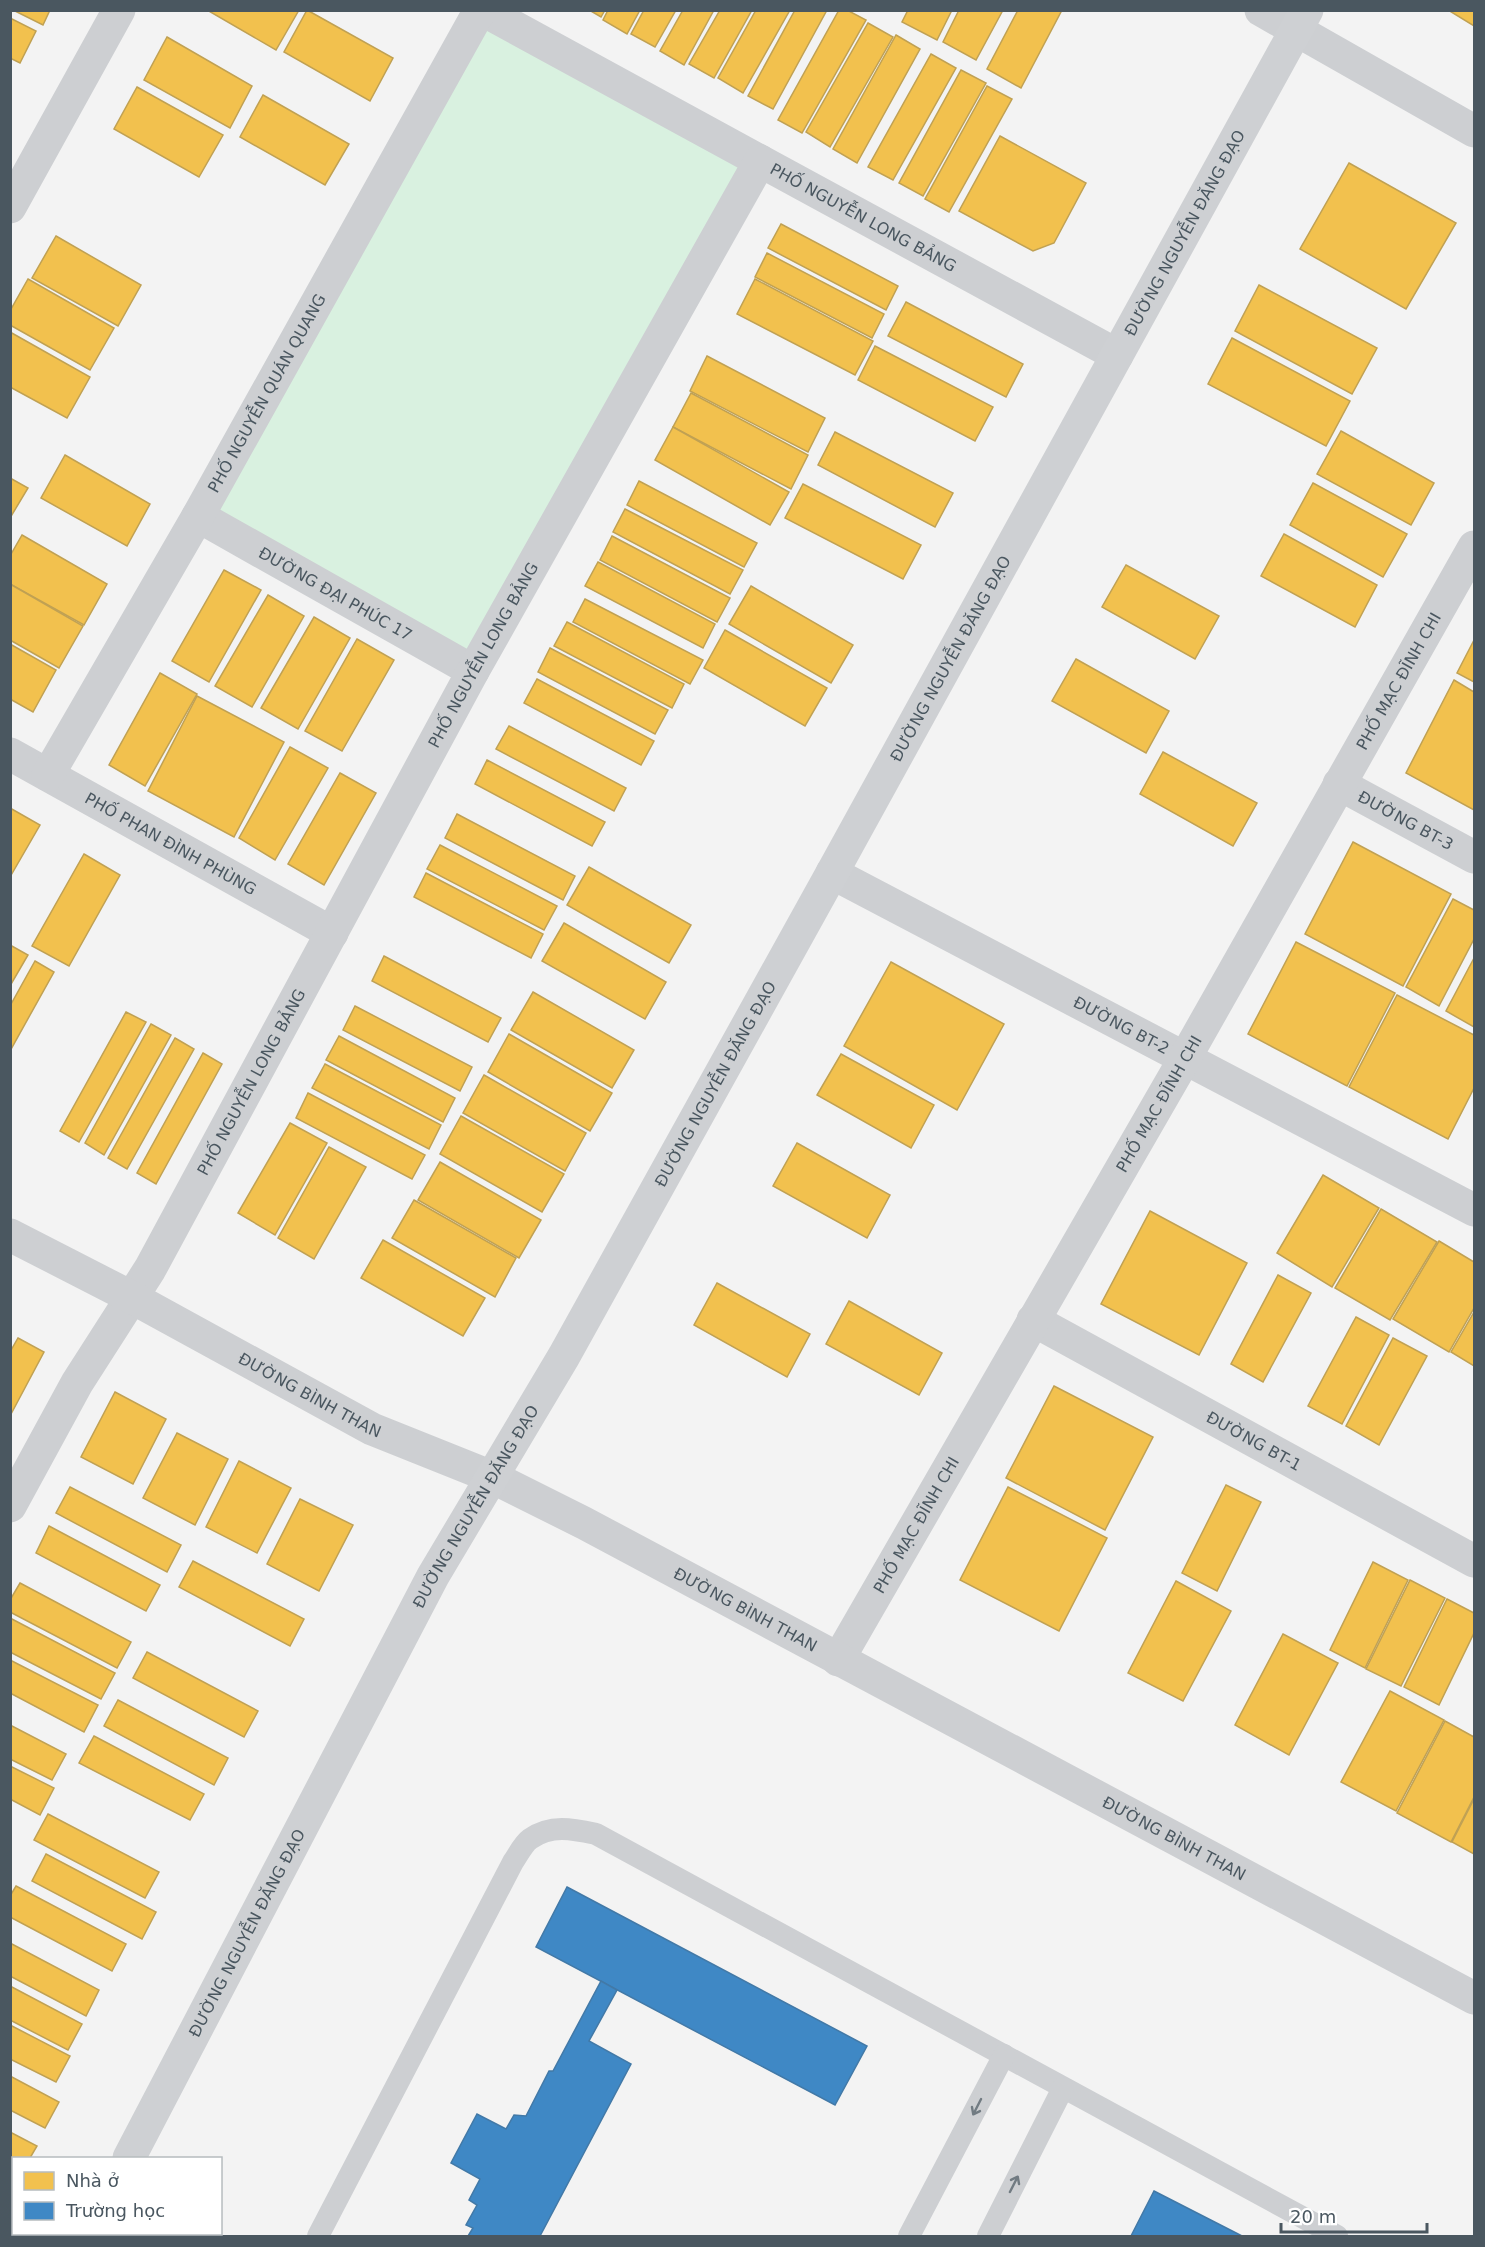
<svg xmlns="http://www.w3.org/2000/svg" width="1485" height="2247" font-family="'DejaVu Sans',sans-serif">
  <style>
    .green { fill: #d9f1e0 }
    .homes { fill: #f2c14e; stroke: #c0a153; stroke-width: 1.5 }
    .schools { fill: #3f88c5; stroke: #4279a7; stroke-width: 1.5 }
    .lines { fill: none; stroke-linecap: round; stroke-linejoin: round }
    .service { stroke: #cdcfd2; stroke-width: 22 }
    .minor { stroke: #cdcfd2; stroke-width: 33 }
    .tertiary { stroke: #cdcfd2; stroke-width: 33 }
    .secondary { stroke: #ced0d3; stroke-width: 33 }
    .oneway { stroke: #717b82 }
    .labels { text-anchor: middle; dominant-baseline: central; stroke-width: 6; stroke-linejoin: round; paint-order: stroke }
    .street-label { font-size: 16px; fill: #4a5760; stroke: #fff }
  </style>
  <rect width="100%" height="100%" fill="#f3f3f3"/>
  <!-- green -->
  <path class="green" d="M480 11 760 161 473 671 198 516Z"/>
  <!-- homes -->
  <g class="homes">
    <path d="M13 10H50L43 25Z"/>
    <path d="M207 10H299L276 50Z"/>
    <path d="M307 10 393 58 370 101 284 52Z"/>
    <path d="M589 10H605L601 17Z"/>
    <path d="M608 10H640L627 34 603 20Z"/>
    <path d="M644 10H676L655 47 631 34Z"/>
    <path d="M683 10H714L684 65 660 51Z"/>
    <path d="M720 10H752L714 78 689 64Z"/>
    <path d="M756 10H790L743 93 718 78Z"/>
    <path d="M795 10H827L773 109 748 96Z"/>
    <path d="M839 10H847L866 20 802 133 778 120Z"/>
    <path d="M908 10H952L937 40 902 22Z"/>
    <path d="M959 10H1003L976 60 943 42Z"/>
    <path d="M1018 10H1062L1021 88 987 69Z"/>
    <path d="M1448 10H1474V26Z"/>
    <path d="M10 18 36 31 20 63 10 58Z"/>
    <path d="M868 23 893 37 830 147 806 132Z"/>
    <path d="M896 35 920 49 857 163 833 149Z"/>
    <path d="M167 37 252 86 230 128 144 80Z"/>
    <path d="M931 54 956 68 893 180 868 167Z"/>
    <path d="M961 70 986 83 923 196 899 183Z"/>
    <path d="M987 86 1012 99 949 212 925 199Z"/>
    <path d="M137 87 223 135 199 177 114 129Z"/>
    <path d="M263 95 349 144 325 185 240 137Z"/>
    <path d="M1000 136 1086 183 1054 243 1033 251 959 211Z"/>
    <path d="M1349 163 1456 223 1406 309 1300 249Z"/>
    <path d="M781 224 898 286 886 310 768 248Z"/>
    <path d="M56 236 141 285 118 326 32 278Z"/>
    <path d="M767 253 884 314 872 338 755 277Z"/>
    <path d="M28 279 114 328 90 370 10 325V311Z"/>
    <path d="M755 279 873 341 855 375 737 314Z"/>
    <path d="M1259 285 1377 348 1352 394 1235 331Z"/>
    <path d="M906 302 1023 364 1006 397 888 336Z"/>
    <path d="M10 332 90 377 67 418 10 387Z"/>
    <path d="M1232 338 1350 401 1326 446 1208 384Z"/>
    <path d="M875 346 993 407 975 441 858 380Z"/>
    <path d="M707 356 825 418 808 452 690 391Z"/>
    <path d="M691 393 808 455 791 489 673 427Z"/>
    <path d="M673 427 789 492 770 525 655 460Z"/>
    <path d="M1341 431 1434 483 1411 525 1317 474Z"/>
    <path d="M835 432 953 493 935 527 818 465Z"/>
    <path d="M65 455 150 504 127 546 41 498Z"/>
    <path d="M10 478 28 488 10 518Z"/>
    <path d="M639 481 757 543 744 567 627 505Z"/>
    <path d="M1313 483 1407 534 1383 577 1290 525Z"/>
    <path d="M803 484 921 545 903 579 785 518Z"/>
    <path d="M625 509 743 570 730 594 613 532Z"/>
    <path d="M1284 534 1377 585 1355 627 1261 576Z"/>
    <path d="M22 535 107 584 84 625 10 584V556Z"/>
    <path d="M612 536 730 598 717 622 600 560Z"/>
    <path d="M598 562 715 624 703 648 585 586Z"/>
    <path d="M1126 565 1219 616 1195 659 1102 607Z"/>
    <path d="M224 570 261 590 209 682 172 661Z"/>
    <path d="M10 584 83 626 59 668 10 640Z"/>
    <path d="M751 586 853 645 831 683 729 624Z"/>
    <path d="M268 595 304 616 252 707 215 686Z"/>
    <path d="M585 599 703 660 690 684 573 622Z"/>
    <path d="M314 617 350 638 298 729 261 708Z"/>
    <path d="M567 622 684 684 672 708 554 646Z"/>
    <path d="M725 630 827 688 805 726 704 668Z"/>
    <path d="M357 639 394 660 342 751 305 731Z"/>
    <path d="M1474 640V682L1457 673Z"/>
    <path d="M10 644 56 670 33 712 10 699Z"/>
    <path d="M550 648 668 710 655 734 538 672Z"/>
    <path d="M1076 659 1169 711 1146 753 1052 701Z"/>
    <path d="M160 673 197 694 145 786 109 765Z"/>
    <path d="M537 679 654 741 641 765 524 703Z"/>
    <path d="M1454 680 1474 692V810L1406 773Z"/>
    <path d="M197 696 284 742 234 837 148 791Z"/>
    <path d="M509 726 626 788 614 811 496 749Z"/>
    <path d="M290 747 328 768 275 860 239 838Z"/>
    <path d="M1163 752 1257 803 1233 846 1140 794Z"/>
    <path d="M487 760 605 822 592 846 475 784Z"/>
    <path d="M340 773 376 793 324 885 288 864Z"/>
    <path d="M10 808 40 825 10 877Z"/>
    <path d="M457 814 575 876 563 900 445 838Z"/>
    <path d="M1353 842 1451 894 1403 986 1305 934Z"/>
    <path d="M440 845 557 906 544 930 427 869Z"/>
    <path d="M84 854 120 875 69 966 32 946Z"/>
    <path d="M589 867 691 925 669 963 567 905Z"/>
    <path d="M426 873 543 934 531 958 414 897Z"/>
    <path d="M1453 899 1474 910V939L1439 1006 1406 987Z"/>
    <path d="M564 923 666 982 645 1019 542 961Z"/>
    <path d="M1296 942 1395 993 1347 1086 1248 1034Z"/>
    <path d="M10 945 28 955 10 986Z"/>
    <path d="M384 956 501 1018 488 1042 372 981Z"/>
    <path d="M1474 958V1027L1446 1011Z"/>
    <path d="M35 961 54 972 10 1051V1006Z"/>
    <path d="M891 962 1004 1024 957 1110 844 1046Z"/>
    <path d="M533 992 634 1050 612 1088 511 1030Z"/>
    <path d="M1397 995 1474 1035V1088L1448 1139 1349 1087Z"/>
    <path d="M355 1006 472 1067 460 1091 343 1030Z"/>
    <path d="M126 1012 146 1022 79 1142 60 1131Z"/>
    <path d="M151 1024 171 1035 104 1155 85 1143Z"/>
    <path d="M509 1034 612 1093 590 1131 488 1072Z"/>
    <path d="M339 1036 455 1098 443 1122 326 1060Z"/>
    <path d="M175 1038 194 1049 127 1169 108 1158Z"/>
    <path d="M203 1053 222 1064 156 1184 137 1173Z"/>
    <path d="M841 1054 934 1105 911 1148 817 1095Z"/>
    <path d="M325 1064 441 1125 429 1149 312 1088Z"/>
    <path d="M484 1075 586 1133 565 1171 463 1113Z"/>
    <path d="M308 1093 425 1155 412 1179 296 1118Z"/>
    <path d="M461 1116 564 1174 542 1212 440 1154Z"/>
    <path d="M290 1123 327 1143 275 1235 238 1213Z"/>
    <path d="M797 1143 890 1195 867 1238 773 1186Z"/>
    <path d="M329 1147 366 1167 314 1259 278 1238Z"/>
    <path d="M440 1162 541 1220 519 1258 418 1200Z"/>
    <path d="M1323 1175 1379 1208 1332 1287 1277 1253Z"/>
    <path d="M414 1200 516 1258 495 1297 392 1238Z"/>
    <path d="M1381 1209 1437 1242 1390 1320 1335 1288Z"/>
    <path d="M1150 1211 1247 1263 1199 1355 1101 1304Z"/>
    <path d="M383 1240 485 1298 463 1336 361 1278Z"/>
    <path d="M1439 1241 1474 1262V1308L1449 1352 1393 1319Z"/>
    <path d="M1278 1275 1311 1293 1263 1382 1231 1364Z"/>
    <path d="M717 1283 810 1334 787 1377 694 1325Z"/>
    <path d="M849 1301 942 1353 919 1395 826 1344Z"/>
    <path d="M1474 1312V1366L1451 1352Z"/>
    <path d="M1356 1317 1389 1335 1342 1424 1308 1406Z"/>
    <path d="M18 1338 44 1352 10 1416V1352Z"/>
    <path d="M1393 1338 1427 1356 1379 1445 1346 1426Z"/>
    <path d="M1054 1386 1153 1437 1105 1530 1006 1478Z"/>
    <path d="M115 1392 166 1419 133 1484 81 1457Z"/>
    <path d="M177 1433 228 1459 195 1525 143 1498Z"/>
    <path d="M239 1461 291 1488 257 1553 206 1527Z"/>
    <path d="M1226 1485 1261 1502 1217 1591 1182 1573Z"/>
    <path d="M70 1487 181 1545 167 1572 56 1513Z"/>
    <path d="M1008 1487 1107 1538 1059 1631 960 1580Z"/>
    <path d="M300 1499 353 1525 319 1591 267 1564Z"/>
    <path d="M49 1526 160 1585 146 1611 36 1553Z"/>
    <path d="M193 1561 304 1619 290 1646 179 1587Z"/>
    <path d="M1373 1562 1408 1580 1365 1668 1330 1650Z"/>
    <path d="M1410 1580 1445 1598 1401 1686 1366 1669Z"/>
    <path d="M1176 1581 1231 1611 1183 1701 1128 1673Z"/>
    <path d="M20 1583 131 1642 117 1668 10 1612V1600Z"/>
    <path d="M1447 1599 1474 1613V1633L1439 1705 1404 1687Z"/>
    <path d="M10 1618 115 1673 101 1699 10 1652Z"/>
    <path d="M1283 1634 1338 1663 1289 1755 1235 1725Z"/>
    <path d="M147 1652 258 1711 244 1737 133 1678Z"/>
    <path d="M10 1660 98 1705 84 1732 10 1693Z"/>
    <path d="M1390 1691 1444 1720 1396 1811 1341 1782Z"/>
    <path d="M118 1700 228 1758 214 1785 104 1726Z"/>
    <path d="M1445 1721 1474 1737V1797L1451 1842 1397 1813Z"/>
    <path d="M10 1725 66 1754 52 1780 10 1759Z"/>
    <path d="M94 1736 204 1794 190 1820 79 1763Z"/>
    <path d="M10 1766 54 1788 40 1815 10 1799Z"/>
    <path d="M1474 1799V1854L1452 1842Z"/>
    <path d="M48 1814 159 1872 145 1898 34 1840Z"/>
    <path d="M46 1854 156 1912 142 1939 32 1881Z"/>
    <path d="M16 1886 126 1944 112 1971 10 1917V1896Z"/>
    <path d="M10 1943 99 1990 86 2016 10 1976Z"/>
    <path d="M10 1986 82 2024 68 2050 10 2020Z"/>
    <path d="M10 2025 70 2056 56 2082 10 2059Z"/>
    <path d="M10 2076 59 2102 45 2128 10 2110Z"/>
    <path d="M10 2132 37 2146 30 2158H14V2167L10 2166Z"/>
  </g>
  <!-- schools -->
  <g class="schools">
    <path d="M567 1887 867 2046 835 2105 536 1947Z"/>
    <path d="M601 1981 617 1990 589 2041 631 2064 540 2236H468L473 2228 466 2225 477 2205 469 2200 480 2179 451 2163 477 2114 506 2129 514 2115 526 2116 549 2071H553Z"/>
    <path d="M1154 2191 1242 2236H1131Z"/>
  </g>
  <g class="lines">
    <!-- service -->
    <g class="service">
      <path d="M318 2236 513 1862C518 1855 523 1844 530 1839 551 1824 573 1829 596 1834L1337 2236"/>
      <path d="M909 2236 1004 2055"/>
      <path d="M988 2236 1063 2088"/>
    </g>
    <!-- minor -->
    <g class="minor">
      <path d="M483 10 760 161"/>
      <path d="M10 207 119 10"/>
      <path id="s1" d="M198 516 473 671"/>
      <path id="s2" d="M10 754 332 933"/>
      <path id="s3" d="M48 775 198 516 480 10"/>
      <path id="s4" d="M1339 784 1474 857"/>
      <path id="s5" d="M832 873 1474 1210"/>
      <path id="s6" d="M1033 1320 1474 1561"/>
      <path id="s7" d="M10 1506 77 1383 150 1269 473 671 760 161 1117 355"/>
      <path id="s8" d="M838 1660 1185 1058 1474 547"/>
    </g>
    <!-- tertiary -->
    <g class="tertiary">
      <path d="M1261 10 1474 131"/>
      <path id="s9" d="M10 1235 131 1297 372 1429 492 1477 584 1523 1474 1998"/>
    </g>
    <!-- secondary -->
    <g class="secondary">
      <path id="s10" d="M129 2158 433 1576 564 1356 832 873 1307 10"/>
      <path d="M89 2236 91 2234"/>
    </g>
  </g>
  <!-- one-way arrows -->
  <defs><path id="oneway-shaft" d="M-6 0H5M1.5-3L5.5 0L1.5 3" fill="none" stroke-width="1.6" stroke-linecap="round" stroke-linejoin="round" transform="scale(1.5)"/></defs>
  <g class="oneway">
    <use href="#oneway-shaft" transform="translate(977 2107) rotate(117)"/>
    <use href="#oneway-shaft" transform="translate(1014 2184) rotate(-63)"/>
  </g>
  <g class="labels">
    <!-- street labels -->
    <g class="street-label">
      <text stroke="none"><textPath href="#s7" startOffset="1658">PHỐ NGUYỄN LONG BẢNG</textPath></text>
      <text stroke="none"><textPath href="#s10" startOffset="2196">ĐƯỜNG NGUYỄN ĐĂNG ĐẠO</textPath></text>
      <text stroke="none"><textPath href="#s3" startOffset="440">PHỐ NGUYỄN QUÁN QUANG</textPath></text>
      <text stroke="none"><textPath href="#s1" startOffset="158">ĐƯỜNG ĐẠI PHÚC 17</textPath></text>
      <text stroke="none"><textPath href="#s7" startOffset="974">PHỐ NGUYỄN LONG BẢNG</textPath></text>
      <text stroke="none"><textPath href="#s10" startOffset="1710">ĐƯỜNG NGUYỄN ĐĂNG ĐẠO</textPath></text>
      <text stroke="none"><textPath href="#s8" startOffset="1128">PHỐ MẠC ĐĨNH CHI</textPath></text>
      <text stroke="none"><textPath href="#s4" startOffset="76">ĐƯỜNG BT-3</textPath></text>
      <text stroke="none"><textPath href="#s2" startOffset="184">PHỐ PHAN ĐÌNH PHÙNG</textPath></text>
      <text stroke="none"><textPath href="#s5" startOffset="327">ĐƯỜNG BT-2</textPath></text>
      <text stroke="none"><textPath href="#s7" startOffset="488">PHỐ NGUYỄN LONG BẢNG</textPath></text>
      <text stroke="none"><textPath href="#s10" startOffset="1224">ĐƯỜNG NGUYỄN ĐĂNG ĐẠO</textPath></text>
      <text stroke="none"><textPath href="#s8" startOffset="642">PHỐ MẠC ĐĨNH CHI</textPath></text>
      <text stroke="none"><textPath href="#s9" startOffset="340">ĐƯỜNG BÌNH THAN</textPath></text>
      <text stroke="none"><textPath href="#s6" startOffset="252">ĐƯỜNG BT-1</textPath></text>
      <text stroke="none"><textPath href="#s10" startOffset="738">ĐƯỜNG NGUYỄN ĐĂNG ĐẠO</textPath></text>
      <text stroke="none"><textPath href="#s8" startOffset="156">PHỐ MẠC ĐĨNH CHI</textPath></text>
      <text stroke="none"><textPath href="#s9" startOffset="826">ĐƯỜNG BÌNH THAN</textPath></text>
      <text stroke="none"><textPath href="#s9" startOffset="1312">ĐƯỜNG BÌNH THAN</textPath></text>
      <text stroke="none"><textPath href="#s10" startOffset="254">ĐƯỜNG NGUYỄN ĐĂNG ĐẠO</textPath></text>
    </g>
  </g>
  <!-- border -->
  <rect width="1485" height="2247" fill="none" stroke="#4a5760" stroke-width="24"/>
  <!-- legend -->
  <rect x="12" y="2157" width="210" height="78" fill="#ffffff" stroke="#b7bcbf" stroke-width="1.5"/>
  <rect x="24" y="2172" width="30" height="18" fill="#f2c14e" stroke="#b7bcbf" stroke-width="1.5"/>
  <text x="66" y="2187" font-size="18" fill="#4a5760">Nhà ở</text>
  <rect x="24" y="2202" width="30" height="18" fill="#3f88c5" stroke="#b7bcbf" stroke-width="1.5"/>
  <text x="66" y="2217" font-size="18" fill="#4a5760">Trường học</text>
  <!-- scale -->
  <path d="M1281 2223v9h146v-9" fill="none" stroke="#4a5760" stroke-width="3"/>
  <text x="1290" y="2223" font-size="18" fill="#4a5760" stroke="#ffffff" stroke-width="4.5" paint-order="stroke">20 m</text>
</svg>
